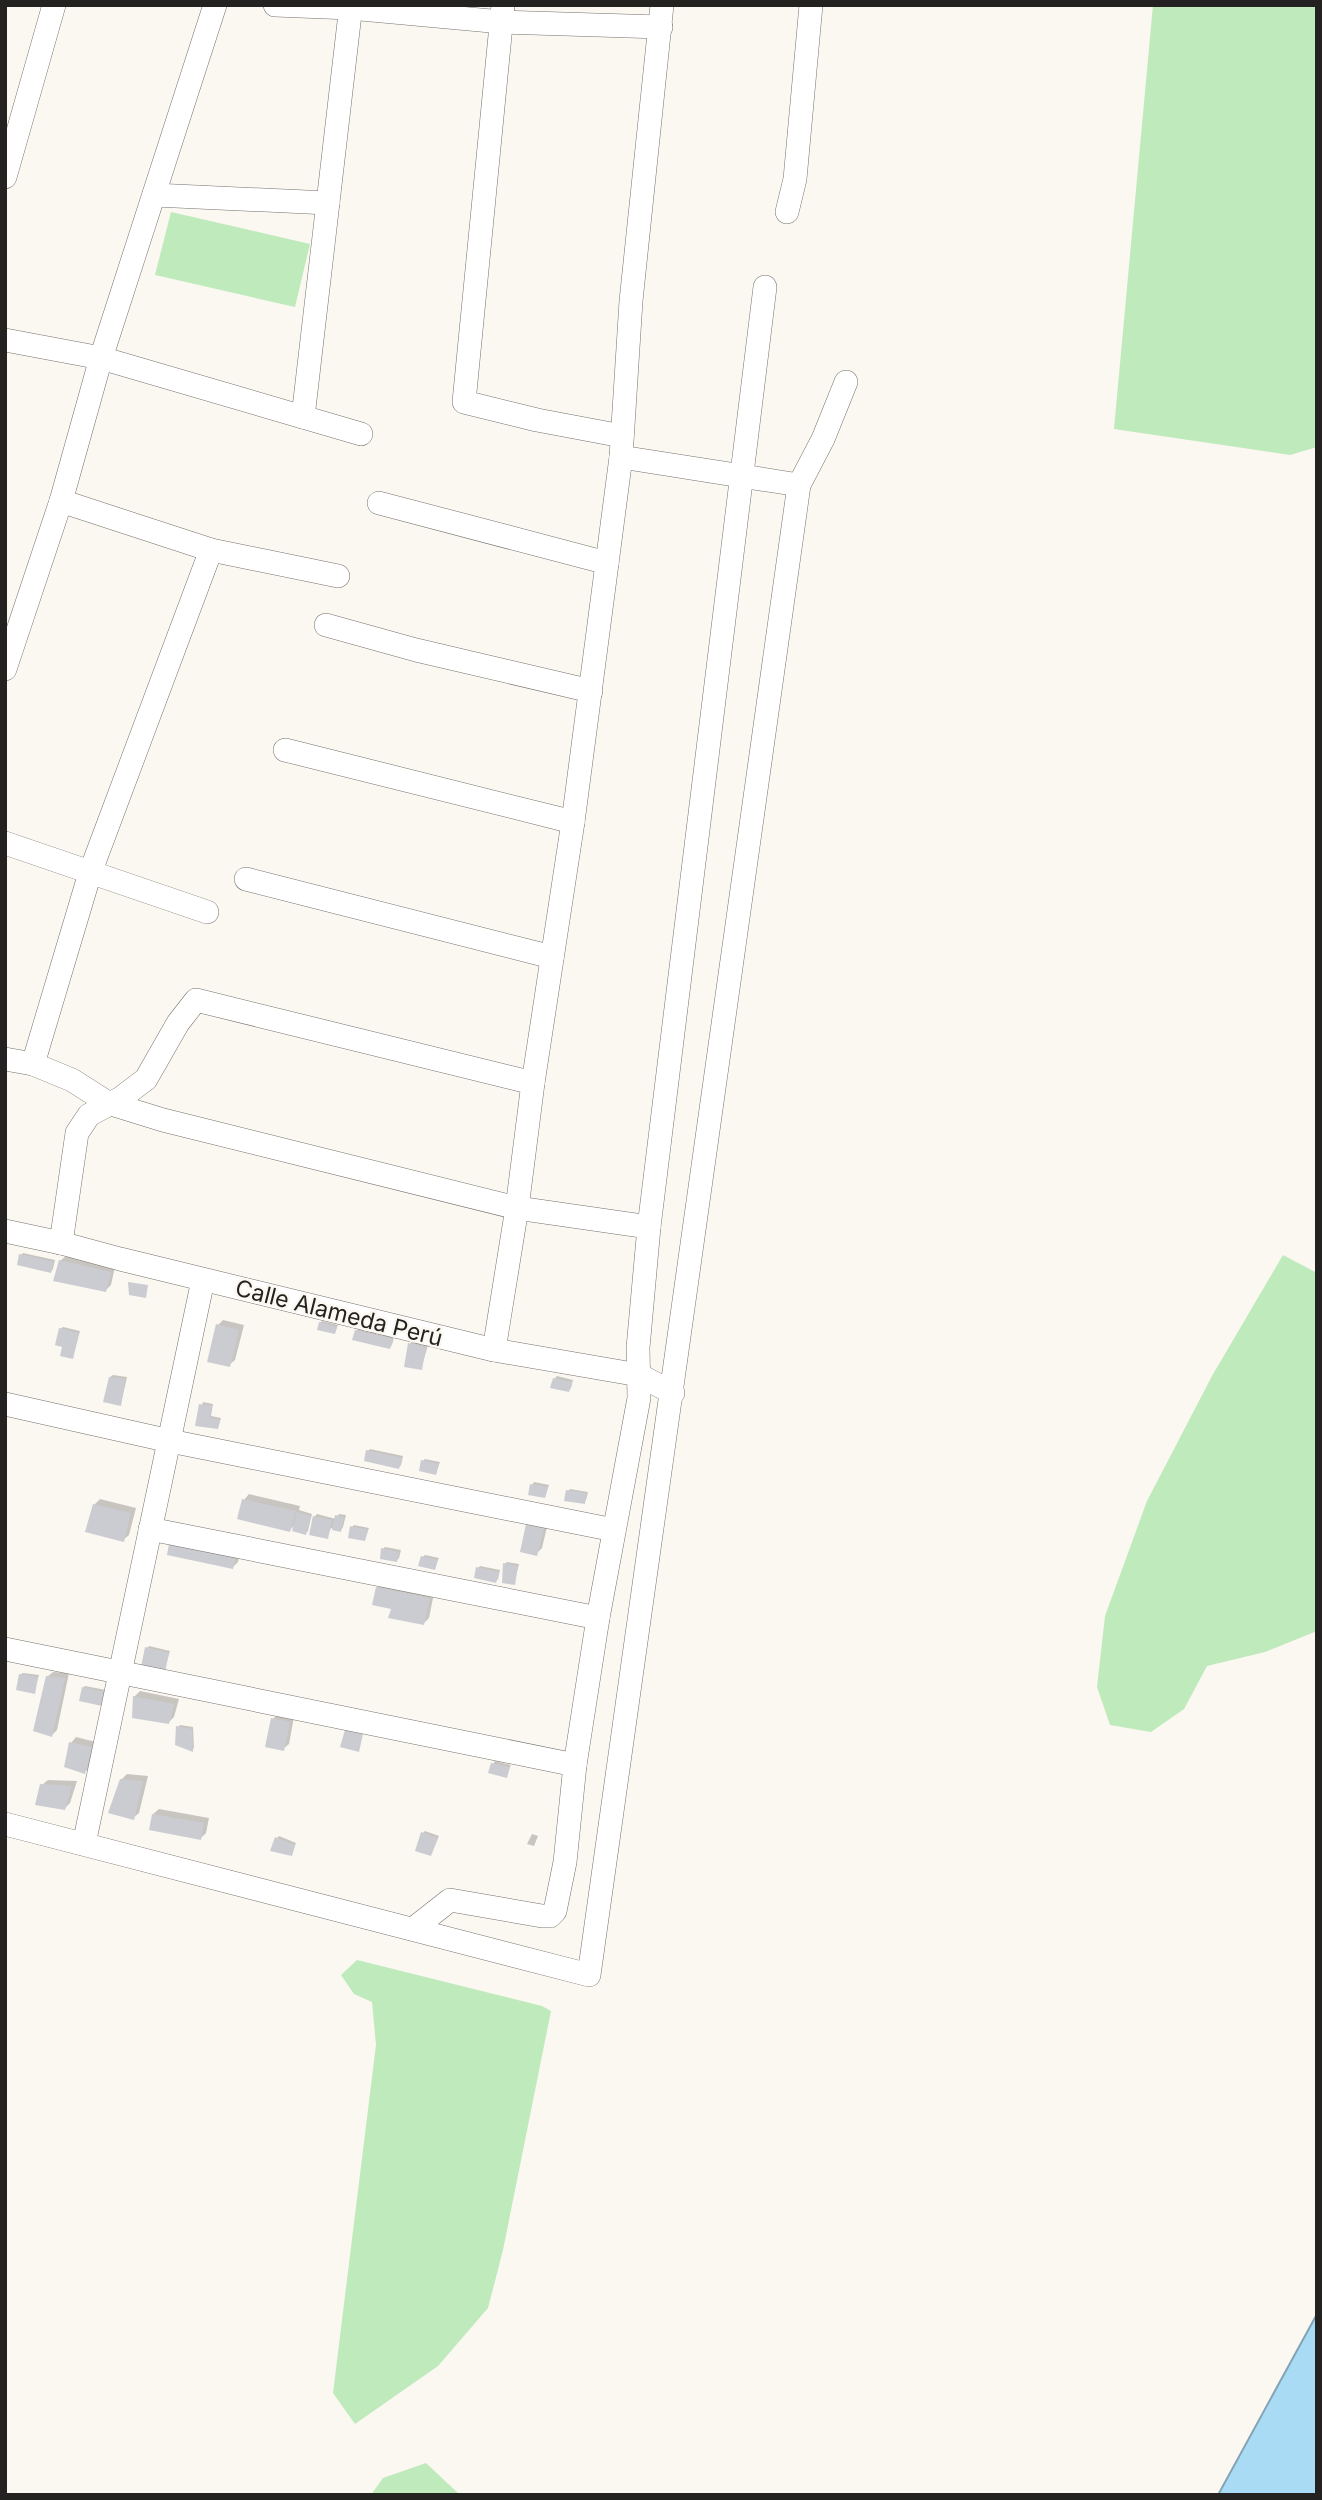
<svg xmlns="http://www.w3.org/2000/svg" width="1322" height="2500" font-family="Inter,sans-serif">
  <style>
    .green { fill: #bfeabb }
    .water { fill: #aadbf5; stroke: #82a4b5; stroke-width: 2 }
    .shadow { fill: #0003 }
    .building { fill: #cbccd2 }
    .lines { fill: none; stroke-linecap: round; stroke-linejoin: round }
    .minor-casing { stroke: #76726e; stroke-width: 24 }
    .minor { stroke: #fff; stroke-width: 23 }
    .labels { text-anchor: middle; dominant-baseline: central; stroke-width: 5; stroke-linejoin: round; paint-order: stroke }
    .street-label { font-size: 23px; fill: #242220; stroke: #fbf7f1 }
  </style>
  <rect width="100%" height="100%" fill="#fbf7f1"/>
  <!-- green -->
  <g class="green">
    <path d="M1153 5H1317V447L1290 455 1114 429Z"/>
    <path d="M171 212 310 244 295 307 155 275Z"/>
    <path d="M1283 1255 1317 1273V1631L1265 1652 1207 1666 1184 1709 1151 1732 1110 1725 1097 1687 1105 1616 1147 1501 1212 1376Z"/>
    <path d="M357 1960 542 2006 551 2011 503 2250 488 2308 438 2366 355 2424 333 2393 376 2045 372 2002 354 1994 341 1975Z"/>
    <path d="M426 2463 460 2495H371L383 2478Z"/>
  </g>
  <!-- water -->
  <path class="water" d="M1317 2314V2495H1218Z"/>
  <!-- shadow -->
  <g class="shadow">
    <path d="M23 1253 55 1260 53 1269 51 1271 21 1255Z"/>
    <path d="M66 1256 115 1267 111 1285 106 1290 60 1261Z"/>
    <path d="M223 1320 244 1325 235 1360 229 1365 218 1325Z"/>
    <path d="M322 1321 338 1325 336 1330 334 1333 320 1323Z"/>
    <path d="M63 1327 80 1331 73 1357 65 1345 60 1329Z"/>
    <path d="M358 1329 394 1337 392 1345 390 1347 356 1331Z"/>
    <path d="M412 1342 428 1345 421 1369 410 1344Z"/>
    <path d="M113 1375 127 1377 121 1404 110 1377Z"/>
    <path d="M557 1376 573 1380 571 1388 569 1390 555 1378Z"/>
    <path d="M203 1402 213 1404 211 1416 221 1418 218 1428 197 1424Z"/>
    <path d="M370 1449 403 1456 401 1465 399 1467 368 1451Z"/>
    <path d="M425 1459 440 1462 436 1473 423 1461Z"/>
    <path d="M534 1482 549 1485 545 1497 532 1485Z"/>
    <path d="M570 1489 588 1492 586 1500 584 1502 568 1491Z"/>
    <path d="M249 1494 300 1506 299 1510 312 1514 308 1531 306 1533 296 1523 290 1530 244 1500Z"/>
    <path d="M100 1499 136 1508 129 1535 123 1540 94 1505Z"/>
    <path d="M317 1514 336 1519 339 1514 346 1515 343 1527 341 1530 331 1528 327 1537 312 1519Z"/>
    <path d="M533 1519 548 1523 542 1548 536 1554 528 1525Z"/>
    <path d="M354 1525 369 1528 365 1539 352 1527Z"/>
    <path d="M170 1545 240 1553 238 1562 233 1567Z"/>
    <path d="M385 1547 401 1550 399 1558 397 1560 383 1549Z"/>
    <path d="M425 1555 439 1558 434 1568 423 1557Z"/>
    <path d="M507 1562 519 1564 514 1583 505 1564Z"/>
    <path d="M480 1566 500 1570 498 1579 496 1581 478 1568Z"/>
    <path d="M379 1586 434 1593 429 1618 424 1623 377 1588Z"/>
    <path d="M149 1646 170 1651 164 1670 147 1648Z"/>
    <path d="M53 1672 69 1673 57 1730 52 1735 47 1677Z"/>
    <path d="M23 1673 39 1675 34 1692 20 1675Z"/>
    <path d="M85 1686 106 1690 104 1702 83 1688Z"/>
    <path d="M140 1691 179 1699 174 1717 169 1722 134 1697Z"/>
    <path d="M278 1714 294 1717 289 1744 283 1749 273 1719Z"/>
    <path d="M180 1725 193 1727 194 1748 192 1750 178 1727Z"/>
    <path d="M76 1737 96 1742 90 1767 85 1772 71 1743Z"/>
    <path d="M495 1761 511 1765 506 1776 493 1764Z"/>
    <path d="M127 1774 148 1776 139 1813 133 1818 121 1780Z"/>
    <path d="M48 1780 77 1781 70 1803 65 1808 42 1785Z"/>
    <path d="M159 1809 209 1818 206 1833 201 1838 153 1814Z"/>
    <path d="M425 1831 439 1836 431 1854 423 1833Z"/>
    <path d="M532 1834 538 1836 534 1846 527 1844Z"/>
    <path d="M279 1836 296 1843 292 1854 277 1838Z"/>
  </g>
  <!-- building -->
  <g class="building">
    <path d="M19 1254 54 1262 51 1273 17 1265Z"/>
    <path d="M59 1260 111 1272 106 1292 53 1281Z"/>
    <path d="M128 1282 148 1285 146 1298 129 1295Z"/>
    <path d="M319 1322 337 1327 335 1334 317 1330Z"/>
    <path d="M216 1324 239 1330 230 1367 207 1362Z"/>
    <path d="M59 1328 79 1333 73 1359 60 1356 62 1347 55 1345Z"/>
    <path d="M355 1330 393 1339 390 1349 352 1340Z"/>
    <path d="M408 1343 426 1347 422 1370 404 1367Z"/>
    <path d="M109 1377 125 1379 121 1406 103 1402Z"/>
    <path d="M553 1378 572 1382 569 1392 550 1388Z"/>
    <path d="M199 1404 212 1406 210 1418 220 1420 218 1429 195 1426Z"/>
    <path d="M366 1450 402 1458 399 1469 364 1461Z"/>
    <path d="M421 1460 439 1464 436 1475 419 1471Z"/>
    <path d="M530 1484 548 1487 545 1498 528 1495Z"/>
    <path d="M566 1490 586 1493 585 1504 564 1501Z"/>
    <path d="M242 1499 296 1511 290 1532 237 1519Z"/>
    <path d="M93 1504 131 1513 124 1542 85 1532Z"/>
    <path d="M297 1512 311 1516 306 1535 292 1531Z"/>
    <path d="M335 1515 344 1517 341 1532 332 1530Z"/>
    <path d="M313 1516 332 1520 328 1539 309 1535Z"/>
    <path d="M526 1524 544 1528 537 1556 520 1552Z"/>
    <path d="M350 1526 368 1530 365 1541 348 1538Z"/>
    <path d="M169 1544 235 1559 233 1569 167 1555Z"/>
    <path d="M381 1548 399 1552 397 1562 380 1559Z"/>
    <path d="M421 1556 438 1560 435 1570 418 1566Z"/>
    <path d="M503 1563 518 1566 515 1585 502 1583Z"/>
    <path d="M476 1567 499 1572 496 1583 474 1578Z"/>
    <path d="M376 1587 430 1598 424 1625 388 1618 391 1609 372 1605Z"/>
    <path d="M145 1647 169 1653 165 1672 141 1667Z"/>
    <path d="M19 1674 38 1677 35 1694 16 1690Z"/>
    <path d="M46 1676 65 1678 52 1737 33 1731Z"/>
    <path d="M82 1687 105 1692 102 1706 79 1701Z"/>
    <path d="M133 1696 174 1704 169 1724 132 1718Z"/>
    <path d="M271 1718 290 1722 284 1751 265 1747Z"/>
    <path d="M176 1726 192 1729 193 1752 175 1745Z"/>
    <path d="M345 1730 363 1734 359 1752 340 1747Z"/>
    <path d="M69 1742 92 1747 85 1774 64 1767Z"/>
    <path d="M491 1763 510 1767 507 1778 488 1773Z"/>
    <path d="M120 1779 143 1781 134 1820 108 1813Z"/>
    <path d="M40 1784 72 1786 65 1810 35 1805Z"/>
    <path d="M152 1814 204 1823 201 1840 149 1830Z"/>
    <path d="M421 1832 438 1838 431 1856 415 1851Z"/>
    <path d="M275 1837 295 1845 292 1856 270 1851Z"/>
  </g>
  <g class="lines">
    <defs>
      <g id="minor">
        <path d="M275 5 350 8 502 22 661 27"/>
        <path d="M503 5 464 402 537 420 622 436"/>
        <path d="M5 177 54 5"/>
        <path d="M154 195 328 203"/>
        <path d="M787 212 795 179 811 5"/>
        <path d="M5 340 101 358 361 434"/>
        <path d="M303 417 351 5"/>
        <path d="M621 457 799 485"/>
        <path d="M61 501 211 550 338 576"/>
        <path d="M379 503 607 563"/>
        <path d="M326 625 416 650 591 691"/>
        <path d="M5 669 61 501 101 358 215 5"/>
        <path d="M285 750 573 822"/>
        <path d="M5 843 207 912"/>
        <path d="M246 879 552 957"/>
        <path d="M5 1059 33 1064 72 1080 108 1103 163 1120 517 1208 649 1227"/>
        <path d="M33 1064 90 873 211 550"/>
        <path d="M5 1231 61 1243 120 1259 494 1350 639 1375 673 1393"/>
        <path d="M61 1243 77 1133 89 1115 121 1098 146 1079 178 1023 196 1000 533 1083"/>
        <path d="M494 1350 517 1208 533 1083 573 822 621 457 631 301 662 5"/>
        <path d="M5 1404 170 1441 614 1530"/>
        <path d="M150 1529 598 1618"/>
        <path d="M5 1649 575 1765"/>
        <path d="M5 1824 589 1975 799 485 823 439 846 382"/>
        <path d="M84 1844 203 1280"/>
        <path d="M413 1929 450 1900 542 1916H550L555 1911 565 1862 575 1765 598 1618 639 1398 638 1348 649 1227 765 287"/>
      </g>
    </defs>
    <!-- minor casing -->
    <use href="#minor" class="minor-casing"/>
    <!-- minor -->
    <use href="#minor" class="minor"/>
  </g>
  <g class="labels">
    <!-- street labels -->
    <g class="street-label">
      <text transform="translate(339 1313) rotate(14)">Calle Alameda Perú</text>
    </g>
  </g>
  <!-- border -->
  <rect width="1322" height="2500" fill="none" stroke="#242220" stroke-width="14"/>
</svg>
